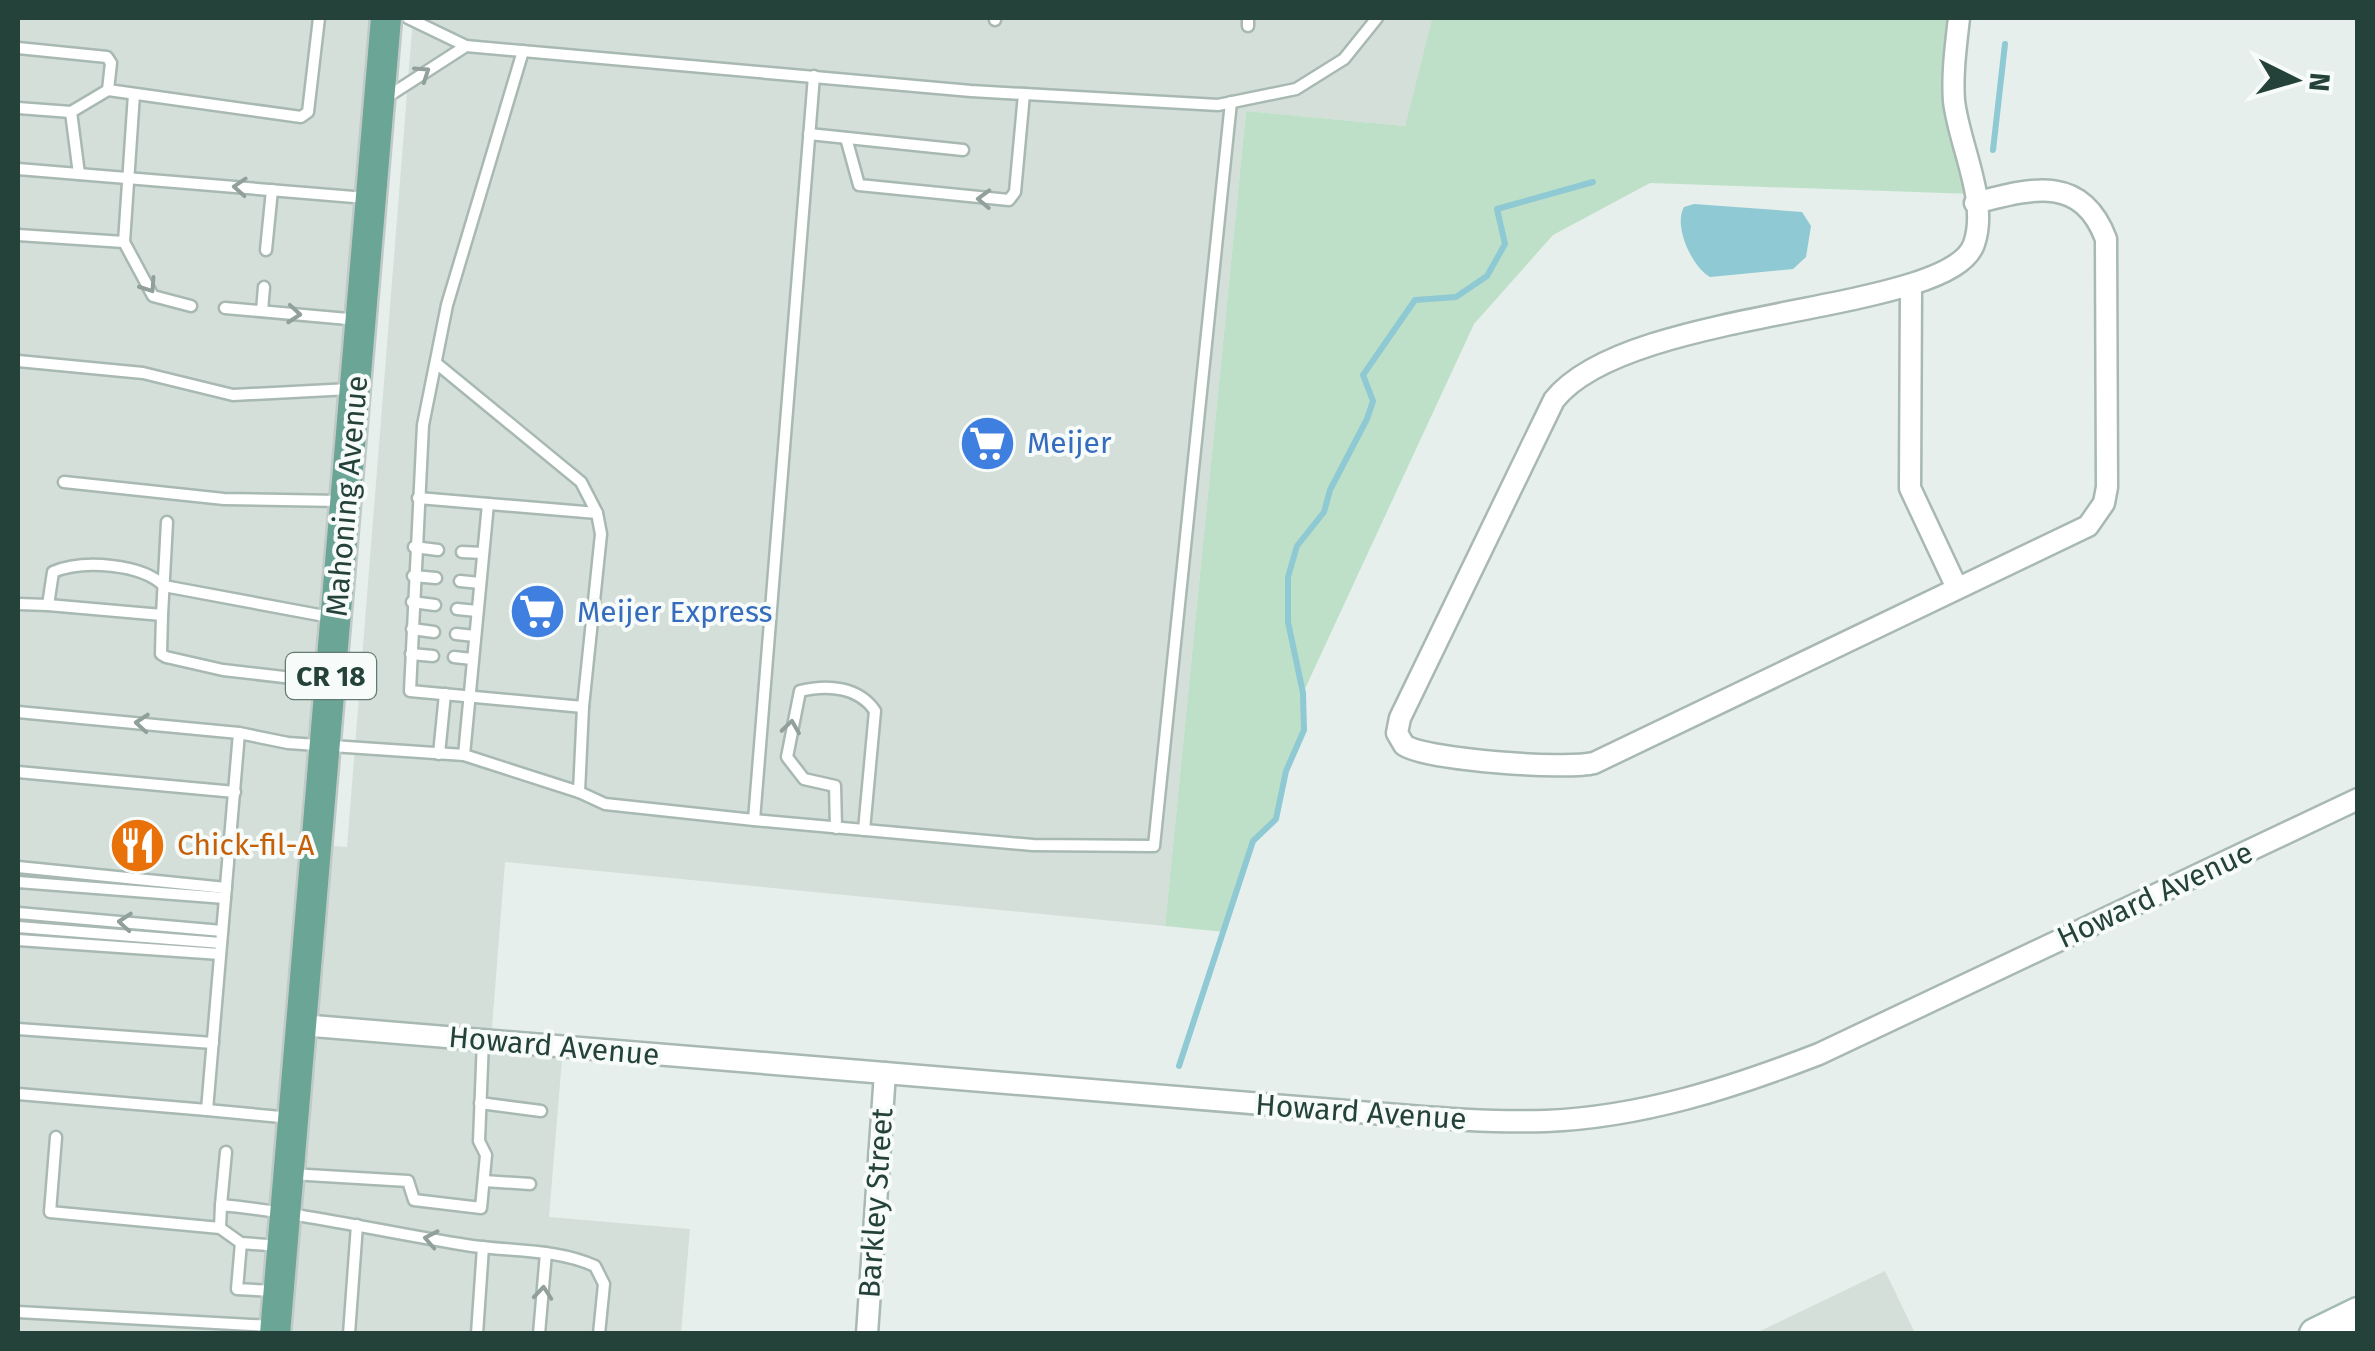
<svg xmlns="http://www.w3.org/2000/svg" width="2375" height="1351" font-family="'Fira Sans',sans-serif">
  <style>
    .built { fill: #d4dfda }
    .green { fill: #bfe0c8 }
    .water { fill: #8ec9d4 }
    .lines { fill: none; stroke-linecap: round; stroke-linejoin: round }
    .stream { stroke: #8ec9d4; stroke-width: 6 }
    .lane-casing { stroke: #a8b8b2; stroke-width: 15 }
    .street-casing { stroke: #a8b8b2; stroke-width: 25 }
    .secondary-casing { stroke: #a4bbb3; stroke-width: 35 }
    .primary-casing { stroke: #c2cac8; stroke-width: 35 }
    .lane { stroke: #fff; stroke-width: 10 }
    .street { stroke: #fff; stroke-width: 20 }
    .secondary { stroke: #fff; stroke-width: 30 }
    .primary { stroke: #6aa596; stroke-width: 30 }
    .oneway { stroke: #92a09c }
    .labels { text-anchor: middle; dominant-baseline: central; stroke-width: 8; stroke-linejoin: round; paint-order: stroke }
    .shield { fill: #f7fbf9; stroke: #637a73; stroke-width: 2.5 }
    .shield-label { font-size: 28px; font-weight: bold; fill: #24423a }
    .shop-label { font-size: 30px; fill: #366cbe; stroke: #f7fbf9; text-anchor: start }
    .street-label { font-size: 30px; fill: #24423a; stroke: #f7fbf9 }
    .food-label { font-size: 30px; fill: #c56008; stroke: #f7fbf9; text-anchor: start }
  </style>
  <rect width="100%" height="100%" fill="#e6efeb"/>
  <!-- built -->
  <g class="built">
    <path d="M18 18H386L317 845 347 847 413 18H1432L1405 126 1246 111 1165 926 505 862 491 1040 563 1047 549 1217 690 1229 681 1333H18Z"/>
    <path d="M1885 1271 1915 1333H1756Z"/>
  </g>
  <!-- green -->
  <path class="green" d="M1432 18H1959L1953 72 1973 194 1650 183 1553 235 1474 324 1303 693 1304 730 1286 771 1276 819 1253 841 1225 932 1165 926 1246 111 1405 126Z"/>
  <!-- water -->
  <path class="water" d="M1694 204 1802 212 1811 226 1806 257 1793 269 1710 277C1692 267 1673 226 1684 207Z"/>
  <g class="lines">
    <!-- stream -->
    <g class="stream">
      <path d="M1993 150 2005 44"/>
      <path d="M1179 1066 1253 841 1276 819 1286 771 1304 730 1303 693 1288 622V577L1297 546 1324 512 1330 490 1367 419 1373 401 1363 375 1415 300 1456 297 1487 276 1505 244 1497 209 1593 182"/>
    </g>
    <defs>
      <g id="lane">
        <path d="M408 18 466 46 971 91 1218 105 1296 89 1344 59 1377 18"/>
        <path d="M995 20V18"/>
        <path d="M1248 26V18"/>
        <path d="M18 48 107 57 111 63 108 90 301 117 308 112 319 18"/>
        <path d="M134 94 124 242 153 296 191 306"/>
        <path d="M387 97 466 46"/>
        <path d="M18 108 71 112 108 90"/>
        <path d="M71 112 79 174"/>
        <path d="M809 134 963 150"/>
        <path d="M846 138 859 185 1009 200 1015 192 1024 94"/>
        <path d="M18 169 366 198"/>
        <path d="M18 235 124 242"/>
        <path d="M266 250 272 190"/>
        <path d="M225 308 359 320"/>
        <path d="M262 311 264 287"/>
        <path d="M18 361 143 373 233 395 350 389"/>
        <path d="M436 363 581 482 597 513 601 534 583 707 410 691 423 425 447 305 523 51"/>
        <path d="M64 482 224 499 340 501"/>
        <path d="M418 498 597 513"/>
        <path d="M414 547 438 550"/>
        <path d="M462 552 483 553"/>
        <path d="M413 576 436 578"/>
        <path d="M460 581 480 583"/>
        <path d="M412 602 435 605"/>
        <path d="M18 604 48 605"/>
        <path d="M457 609 477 611"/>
        <path d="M162 615 167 522"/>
        <path d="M412 629 434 632"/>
        <path d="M456 634 475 636"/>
        <path d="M411 654 433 656"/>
        <path d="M454 657 472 659"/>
        <path d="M327 682 223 670 166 657 161 654 162 615 48 605 53 572C83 559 142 564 164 586L330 617"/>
        <path d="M18 712 239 733"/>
        <path d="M439 754 445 694"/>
        <path d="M464 755 488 504"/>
        <path d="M18 772 235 792"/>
        <path d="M579 792 605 804 754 820 814 76"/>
        <path d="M754 820 1033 845 1154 846 1231 102"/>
        <path d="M836 828 835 786 804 779 787 757 800 691C828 684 859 687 875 711L864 830"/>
        <path d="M18 867 226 888"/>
        <path d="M18 882 225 898"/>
        <path d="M18 913 222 931"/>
        <path d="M18 927 221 943"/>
        <path d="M18 940 220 954"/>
        <path d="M18 1029 213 1043"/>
        <path d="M18 1094 207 1110"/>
        <path d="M480 1103 541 1111"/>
        <path d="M292 1118 207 1110 239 733 288 743 464 755 579 792 583 707"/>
        <path d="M56 1137 50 1212 220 1228"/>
        <path d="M291 1174 408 1181 414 1200 481 1208 486 1155 479 1141 483 1040"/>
        <path d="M484 1181 530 1184"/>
        <path d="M221 1205 226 1152"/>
        <path d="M241 1243 237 1289 275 1291"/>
        <path d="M281 1246 241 1243 220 1228 221 1205C304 1213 384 1232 466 1245 509 1252 555 1248 595 1266L604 1284 599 1334"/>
        <path d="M18 1312 271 1326"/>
        <path d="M349 1334 357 1225"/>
        <path d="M477 1334 483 1247"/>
        <path d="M539 1334 546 1253"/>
      </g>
      <g id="street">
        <path d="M1959 18C1956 45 1952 73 1954 101 1959 145 1989 201 1974 244 1949 315 1628 306 1554 400L1400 718 1397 733 1404 745C1426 760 1566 770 1594 763L2088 526 2104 503 2107 487 2106 239C2081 173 2030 189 1975 203"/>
        <path d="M1911 286 1910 488 1957 588"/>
        <path d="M301 1025 1347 1111C1413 1116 1480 1123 1546 1121 1642 1117 1731 1088 1819 1054L2358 799"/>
        <path d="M867 1334 885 1073"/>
      </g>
      <path id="secondary" d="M2315 1334 2358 1313"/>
      <path id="primary" d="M275 1334 386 18"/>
    </defs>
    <!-- lane casing -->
    <use href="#lane" class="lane-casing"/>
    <!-- street casing -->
    <use href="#street" class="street-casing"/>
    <!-- secondary casing -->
    <use href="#secondary" class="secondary-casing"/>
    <!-- primary casing -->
    <use href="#primary" class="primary-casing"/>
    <!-- lane -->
    <use href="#lane" class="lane"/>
    <!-- street -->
    <use href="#street" class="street"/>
    <!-- secondary -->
    <use href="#secondary" class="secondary"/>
    <!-- primary -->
    <use href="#primary" class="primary"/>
  </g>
  <!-- one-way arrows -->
  <defs><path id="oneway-chevron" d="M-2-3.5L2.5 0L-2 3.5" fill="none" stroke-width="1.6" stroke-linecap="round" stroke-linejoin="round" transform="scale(2.5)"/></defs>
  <g class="oneway">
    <use href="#oneway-chevron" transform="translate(423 73) rotate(-34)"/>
    <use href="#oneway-chevron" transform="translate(240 187) rotate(-176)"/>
    <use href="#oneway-chevron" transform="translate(984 199) rotate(-178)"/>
    <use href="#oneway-chevron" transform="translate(149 286) rotate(56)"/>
    <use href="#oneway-chevron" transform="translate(294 314) rotate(5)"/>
    <use href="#oneway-chevron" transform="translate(142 723) rotate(-175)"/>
    <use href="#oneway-chevron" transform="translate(791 727) rotate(-82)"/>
    <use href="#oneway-chevron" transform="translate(125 922) rotate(-175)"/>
    <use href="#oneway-chevron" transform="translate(431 1239) rotate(-169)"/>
    <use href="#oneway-chevron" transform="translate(543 1293) rotate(-85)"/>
  </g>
  <!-- icons -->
  <defs>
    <symbol id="supermarket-disc" viewBox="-11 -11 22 22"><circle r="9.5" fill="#3f7fe0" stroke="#f7fbf9"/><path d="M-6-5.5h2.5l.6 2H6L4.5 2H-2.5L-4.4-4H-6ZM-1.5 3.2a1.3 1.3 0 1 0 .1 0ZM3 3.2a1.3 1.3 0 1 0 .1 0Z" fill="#fff"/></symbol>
    <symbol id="restaurant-disc" viewBox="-11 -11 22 22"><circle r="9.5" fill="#e8710a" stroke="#f7fbf9"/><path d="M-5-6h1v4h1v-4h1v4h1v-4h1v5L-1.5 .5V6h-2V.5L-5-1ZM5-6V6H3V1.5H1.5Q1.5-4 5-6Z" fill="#fff"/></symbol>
  </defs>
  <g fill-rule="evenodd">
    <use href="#supermarket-disc" x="956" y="412" width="63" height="63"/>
    <use href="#supermarket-disc" x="506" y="580" width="63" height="63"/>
    <use href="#restaurant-disc" x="106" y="814" width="63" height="63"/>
  </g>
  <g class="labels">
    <!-- shield labels -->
    <rect class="shield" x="286" y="653" width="90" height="46" rx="8"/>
    <g class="shield-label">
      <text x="331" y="676">CR 18</text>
    </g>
    <!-- shop labels -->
    <g class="shop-label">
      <text x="1027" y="443">Meijer</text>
      <text x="577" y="612">Meijer Express</text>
    </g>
    <!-- street labels -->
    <g class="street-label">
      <text transform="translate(347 496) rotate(-85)">Mahoning Avenue</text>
      <text transform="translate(2155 895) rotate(-25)">Howard Avenue</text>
      <text transform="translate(554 1046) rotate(5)">Howard Avenue</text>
      <text transform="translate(1361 1112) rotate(4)">Howard Avenue</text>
      <text transform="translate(876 1203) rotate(-86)">Barkley Street</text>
    </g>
    <!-- food labels -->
    <g class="food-label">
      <text x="177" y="845">Chick-fil-A</text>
    </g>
  </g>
  <!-- border -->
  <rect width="2375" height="1351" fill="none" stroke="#24423a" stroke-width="40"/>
  <!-- north arrow -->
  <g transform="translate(2295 80) rotate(95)" stroke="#f7fbf9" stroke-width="8" paint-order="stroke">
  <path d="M0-8L18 38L0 25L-18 38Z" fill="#24423a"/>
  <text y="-15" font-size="28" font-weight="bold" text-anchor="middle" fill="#24423a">N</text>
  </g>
</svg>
